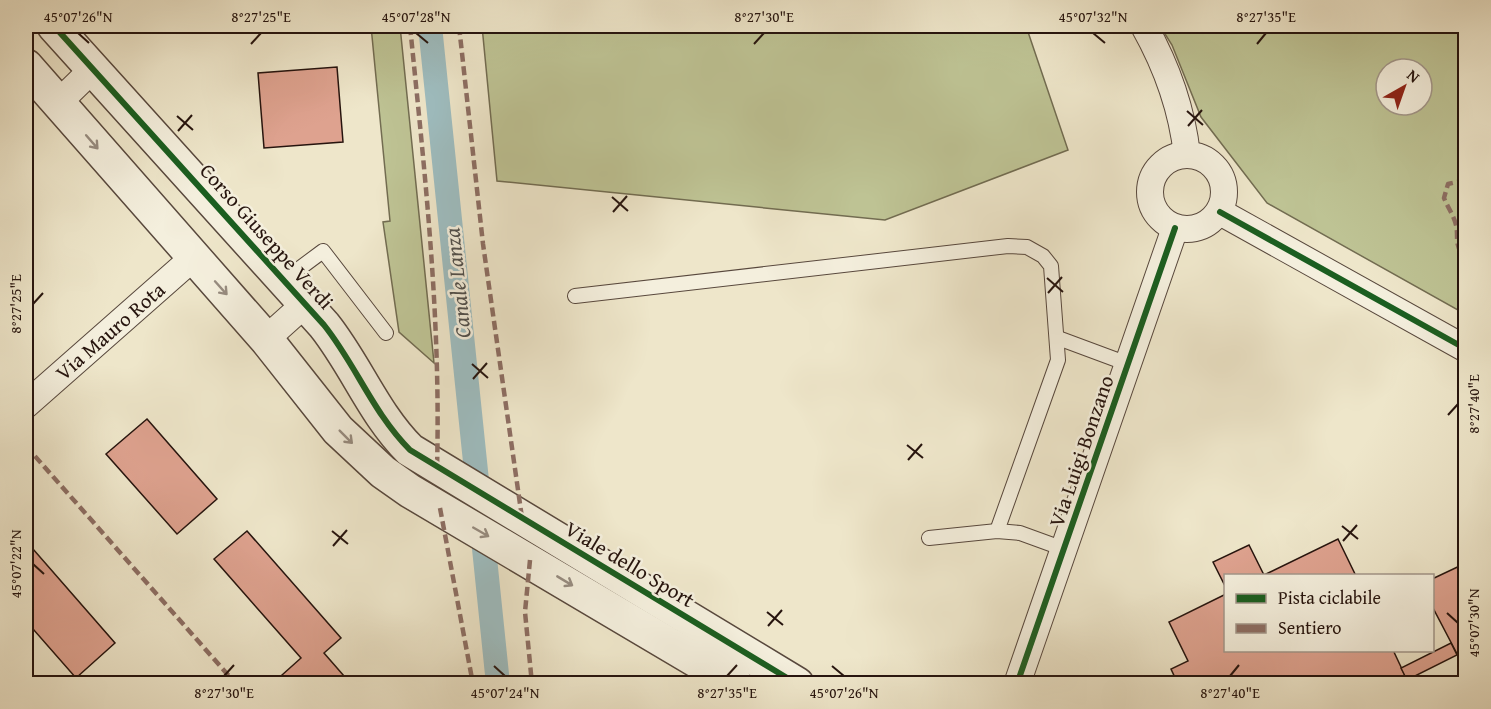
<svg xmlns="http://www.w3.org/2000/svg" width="1491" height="709" font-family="'Gentium Book Plus',serif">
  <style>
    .green { fill: #bec394; stroke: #726c51; stroke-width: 1.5; fill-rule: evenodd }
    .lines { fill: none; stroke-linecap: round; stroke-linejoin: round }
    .canal { stroke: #9ebdc0; stroke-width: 24 }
    .building { fill: #dea28f; stroke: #26140e; stroke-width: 1.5 }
    .service-casing { stroke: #58483d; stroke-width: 16 }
    .minor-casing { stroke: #58483d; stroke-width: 28 }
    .tertiary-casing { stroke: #58483d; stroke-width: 36 }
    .service { stroke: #f4efdd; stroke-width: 14 }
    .minor { stroke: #f4efdd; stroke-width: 26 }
    .tertiary { stroke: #f4efdd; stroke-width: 33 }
    .quiet { stroke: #8d6e63; stroke-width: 4.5; stroke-dasharray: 9 4.5; stroke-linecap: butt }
    .cycleway-casing { stroke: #f4efdd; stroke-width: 10 }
    .cycleway { stroke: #1b5e20; stroke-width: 6 }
    .oneway { stroke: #978c80 }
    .ticks { fill: none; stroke: #26140e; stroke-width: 2 }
    .labels { text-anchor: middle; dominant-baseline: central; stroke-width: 5; stroke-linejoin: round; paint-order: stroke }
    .street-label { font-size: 21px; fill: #26140e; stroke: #f4efdd }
    .water-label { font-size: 22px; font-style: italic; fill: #504f4c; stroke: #f4efdd }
    .neatline { fill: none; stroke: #26140e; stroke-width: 2 }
    .ticks-label { font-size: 15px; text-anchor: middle; fill: #26140e }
  </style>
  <rect width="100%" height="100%" fill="#eee6ca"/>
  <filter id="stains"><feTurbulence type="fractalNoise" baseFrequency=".00333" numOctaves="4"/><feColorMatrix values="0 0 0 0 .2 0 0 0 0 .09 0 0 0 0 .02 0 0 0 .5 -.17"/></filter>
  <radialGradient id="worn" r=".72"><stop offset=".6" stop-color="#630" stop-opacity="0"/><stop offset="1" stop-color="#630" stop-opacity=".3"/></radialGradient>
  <!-- green -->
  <g class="green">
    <path d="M371 26H400L434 363 399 332 383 222 390 221Z"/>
    <path d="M482 26H1026L1068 150 885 220 497 181Z"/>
    <path d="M1160 26H1465V314L1267 203 1201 117 1172 45ZM1386 69H1422V105H1386Z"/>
  </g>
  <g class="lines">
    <!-- canal -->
    <path class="canal" d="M430 26 498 684"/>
  </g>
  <!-- building -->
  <g class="building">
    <path d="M337 67 343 142 264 148 258 73Z"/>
    <path d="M147 419 217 499 177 534 106 454Z"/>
    <path d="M247 531 341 638 324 653 351 684H290L282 675 301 658 214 559Z"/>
    <path d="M1338 539 1356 576H1226V588L1213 562 1249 545 1264 575Z"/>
    <path d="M26 541 115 643 76 678 26 621Z"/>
    <path d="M1466 563V671L1432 606V579Z"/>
    <path d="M1226 594V650H1393L1409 684H1178L1171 669 1188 661 1169 622Z"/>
    <path d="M1451 643 1457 655 1407 680 1401 668Z"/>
  </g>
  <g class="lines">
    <defs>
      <g id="service">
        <path d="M284 280 323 251 386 333"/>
        <path d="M575 296 1008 246 1027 247 1043 256 1051 266 1058 360 997 531"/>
        <path d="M1058 338 1128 364"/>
        <path d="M929 538 997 531 1020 533 1064 549"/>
      </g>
      <g id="minor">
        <path d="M1144 26C1166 65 1182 109 1187 155"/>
        <path d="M58 103 94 68"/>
        <circle cx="1187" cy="192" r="37"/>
        <path d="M1220 212 1466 349"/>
        <path d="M266 339 305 304"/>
        <path d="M26 405 194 257"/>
        <path d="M1017 684 1175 228"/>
      </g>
      <g id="tertiary">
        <path d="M54 26 324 325C356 365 373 413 410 450L797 684"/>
        <path d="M26 66 266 339 338 430 383 472 410 491 736 684"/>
      </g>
    </defs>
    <!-- service casing -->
    <use href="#service" class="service-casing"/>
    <!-- minor casing -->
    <use href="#minor" class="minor-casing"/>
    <!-- tertiary casing -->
    <use href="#tertiary" class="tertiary-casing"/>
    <!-- service -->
    <use href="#service" class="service"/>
    <!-- minor -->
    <use href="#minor" class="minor"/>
    <!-- tertiary -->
    <use href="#tertiary" class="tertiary"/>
    <!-- quiet -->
    <g class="quiet">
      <path d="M410 26C425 175 441 317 437 468"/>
      <path d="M459 26 483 244 522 518"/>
      <path d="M1466 180 1448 184 1444 198C1447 206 1454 216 1456 225 1459 237 1453 247 1466 256"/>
      <path d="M26 446 236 684"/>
      <path d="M440 508 473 684"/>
      <path d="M530 560 525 612 532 684"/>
    </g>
    <defs>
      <g id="cycleway">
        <path d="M54 26 324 325C356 365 373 413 410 450L797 684"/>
        <path d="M1220 212 1466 349"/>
        <path d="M1017 684 1175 228"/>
      </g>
    </defs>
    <!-- cycleway casing -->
    <use href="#cycleway" class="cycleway-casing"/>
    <!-- cycleway -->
    <use href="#cycleway" class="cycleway"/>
  </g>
  <!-- one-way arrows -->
  <defs><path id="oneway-shaft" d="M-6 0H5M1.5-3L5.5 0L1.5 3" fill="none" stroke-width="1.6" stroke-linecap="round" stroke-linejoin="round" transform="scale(1.5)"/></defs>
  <g class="oneway">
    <use href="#oneway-shaft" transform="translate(92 142) rotate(49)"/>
    <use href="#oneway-shaft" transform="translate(221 288) rotate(48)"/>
    <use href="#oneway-shaft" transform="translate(346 437) rotate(45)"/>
    <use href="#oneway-shaft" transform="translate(481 532) rotate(30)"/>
    <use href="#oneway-shaft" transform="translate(565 581) rotate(31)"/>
  </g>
  <!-- ticks -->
  <path class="ticks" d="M78 33 89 43M416 33 428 43M1093 33 1105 43M251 44 261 33M754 44 764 33M1257 44 1266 33M1187 111 1203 125M177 116 193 130M1188 126 1202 110M178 131 192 115M612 197 628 211M613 212 627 196M1047 278 1063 292M1048 293 1062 277M33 304 43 293M472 364 488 378M473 379 487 363M1448 415 1458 404M907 445 923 458M908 460 922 444M1342 526 1358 539M332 531 348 544M1343 541 1357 525M333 546 347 530M33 564 44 574M767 612 783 625M1447 613 1458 623M768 626 782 610M494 666 505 676M832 666 844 676M224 676 234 665M727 676 737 665M1230 676 1239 665"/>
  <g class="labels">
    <!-- street labels -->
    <g class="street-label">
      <text transform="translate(267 236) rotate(48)">Corso Giuseppe Verdi</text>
      <text transform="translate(110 331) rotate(-41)">Via Mauro Rota</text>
      <text transform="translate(1081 451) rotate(-71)">Via Luigi Bonzano</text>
      <text transform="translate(630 564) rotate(31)">Viale dello Sport</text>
    </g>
    <!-- water labels -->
    <g class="water-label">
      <text transform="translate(457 283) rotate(-96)">Canale Lanza</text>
    </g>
  </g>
  <!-- margin -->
  <rect width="1491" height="709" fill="none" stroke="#eee6ca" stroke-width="66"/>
  <!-- legend -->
  <rect x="1224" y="574" width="210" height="78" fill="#f4efdd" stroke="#a2978a" stroke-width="1.5"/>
  <rect x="1236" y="594" width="30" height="9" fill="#1b5e20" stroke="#a2978a" stroke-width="1.5"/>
  <text x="1278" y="604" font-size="18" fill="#26140e">Pista ciclabile</text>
  <rect x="1236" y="624" width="30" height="9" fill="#8d6e63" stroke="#a2978a" stroke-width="1.5"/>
  <text x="1278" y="634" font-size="18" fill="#26140e">Sentiero</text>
  <!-- north arrow -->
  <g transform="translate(1404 87) rotate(40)"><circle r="28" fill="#f4efdd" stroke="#a2978a" stroke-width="1.5"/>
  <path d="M0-4.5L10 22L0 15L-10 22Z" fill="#8f2418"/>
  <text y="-9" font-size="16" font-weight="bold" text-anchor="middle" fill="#26140e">N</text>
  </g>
  <rect x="33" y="33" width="1425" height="643" class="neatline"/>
  <g class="ticks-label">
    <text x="78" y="22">45°07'26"N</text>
    <text x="261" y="22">8°27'25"E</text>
    <text x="416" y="22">45°07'28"N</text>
    <text x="764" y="22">8°27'30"E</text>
    <text x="1093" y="22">45°07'32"N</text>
    <text x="1266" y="22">8°27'35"E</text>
    <text transform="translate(16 304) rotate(-90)" y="5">8°27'25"E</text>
    <text transform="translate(1474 404) rotate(-90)" y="5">8°27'40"E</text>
    <text transform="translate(16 564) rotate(-90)" y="5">45°07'22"N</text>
    <text transform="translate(1474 623) rotate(-90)" y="5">45°07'30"N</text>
    <text x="224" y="698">8°27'30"E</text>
    <text x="505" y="698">45°07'24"N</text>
    <text x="727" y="698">8°27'35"E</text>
    <text x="844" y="698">45°07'26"N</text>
    <text x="1230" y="698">8°27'40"E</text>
  </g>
  <rect width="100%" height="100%" filter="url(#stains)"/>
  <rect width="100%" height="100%" fill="url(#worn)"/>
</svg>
